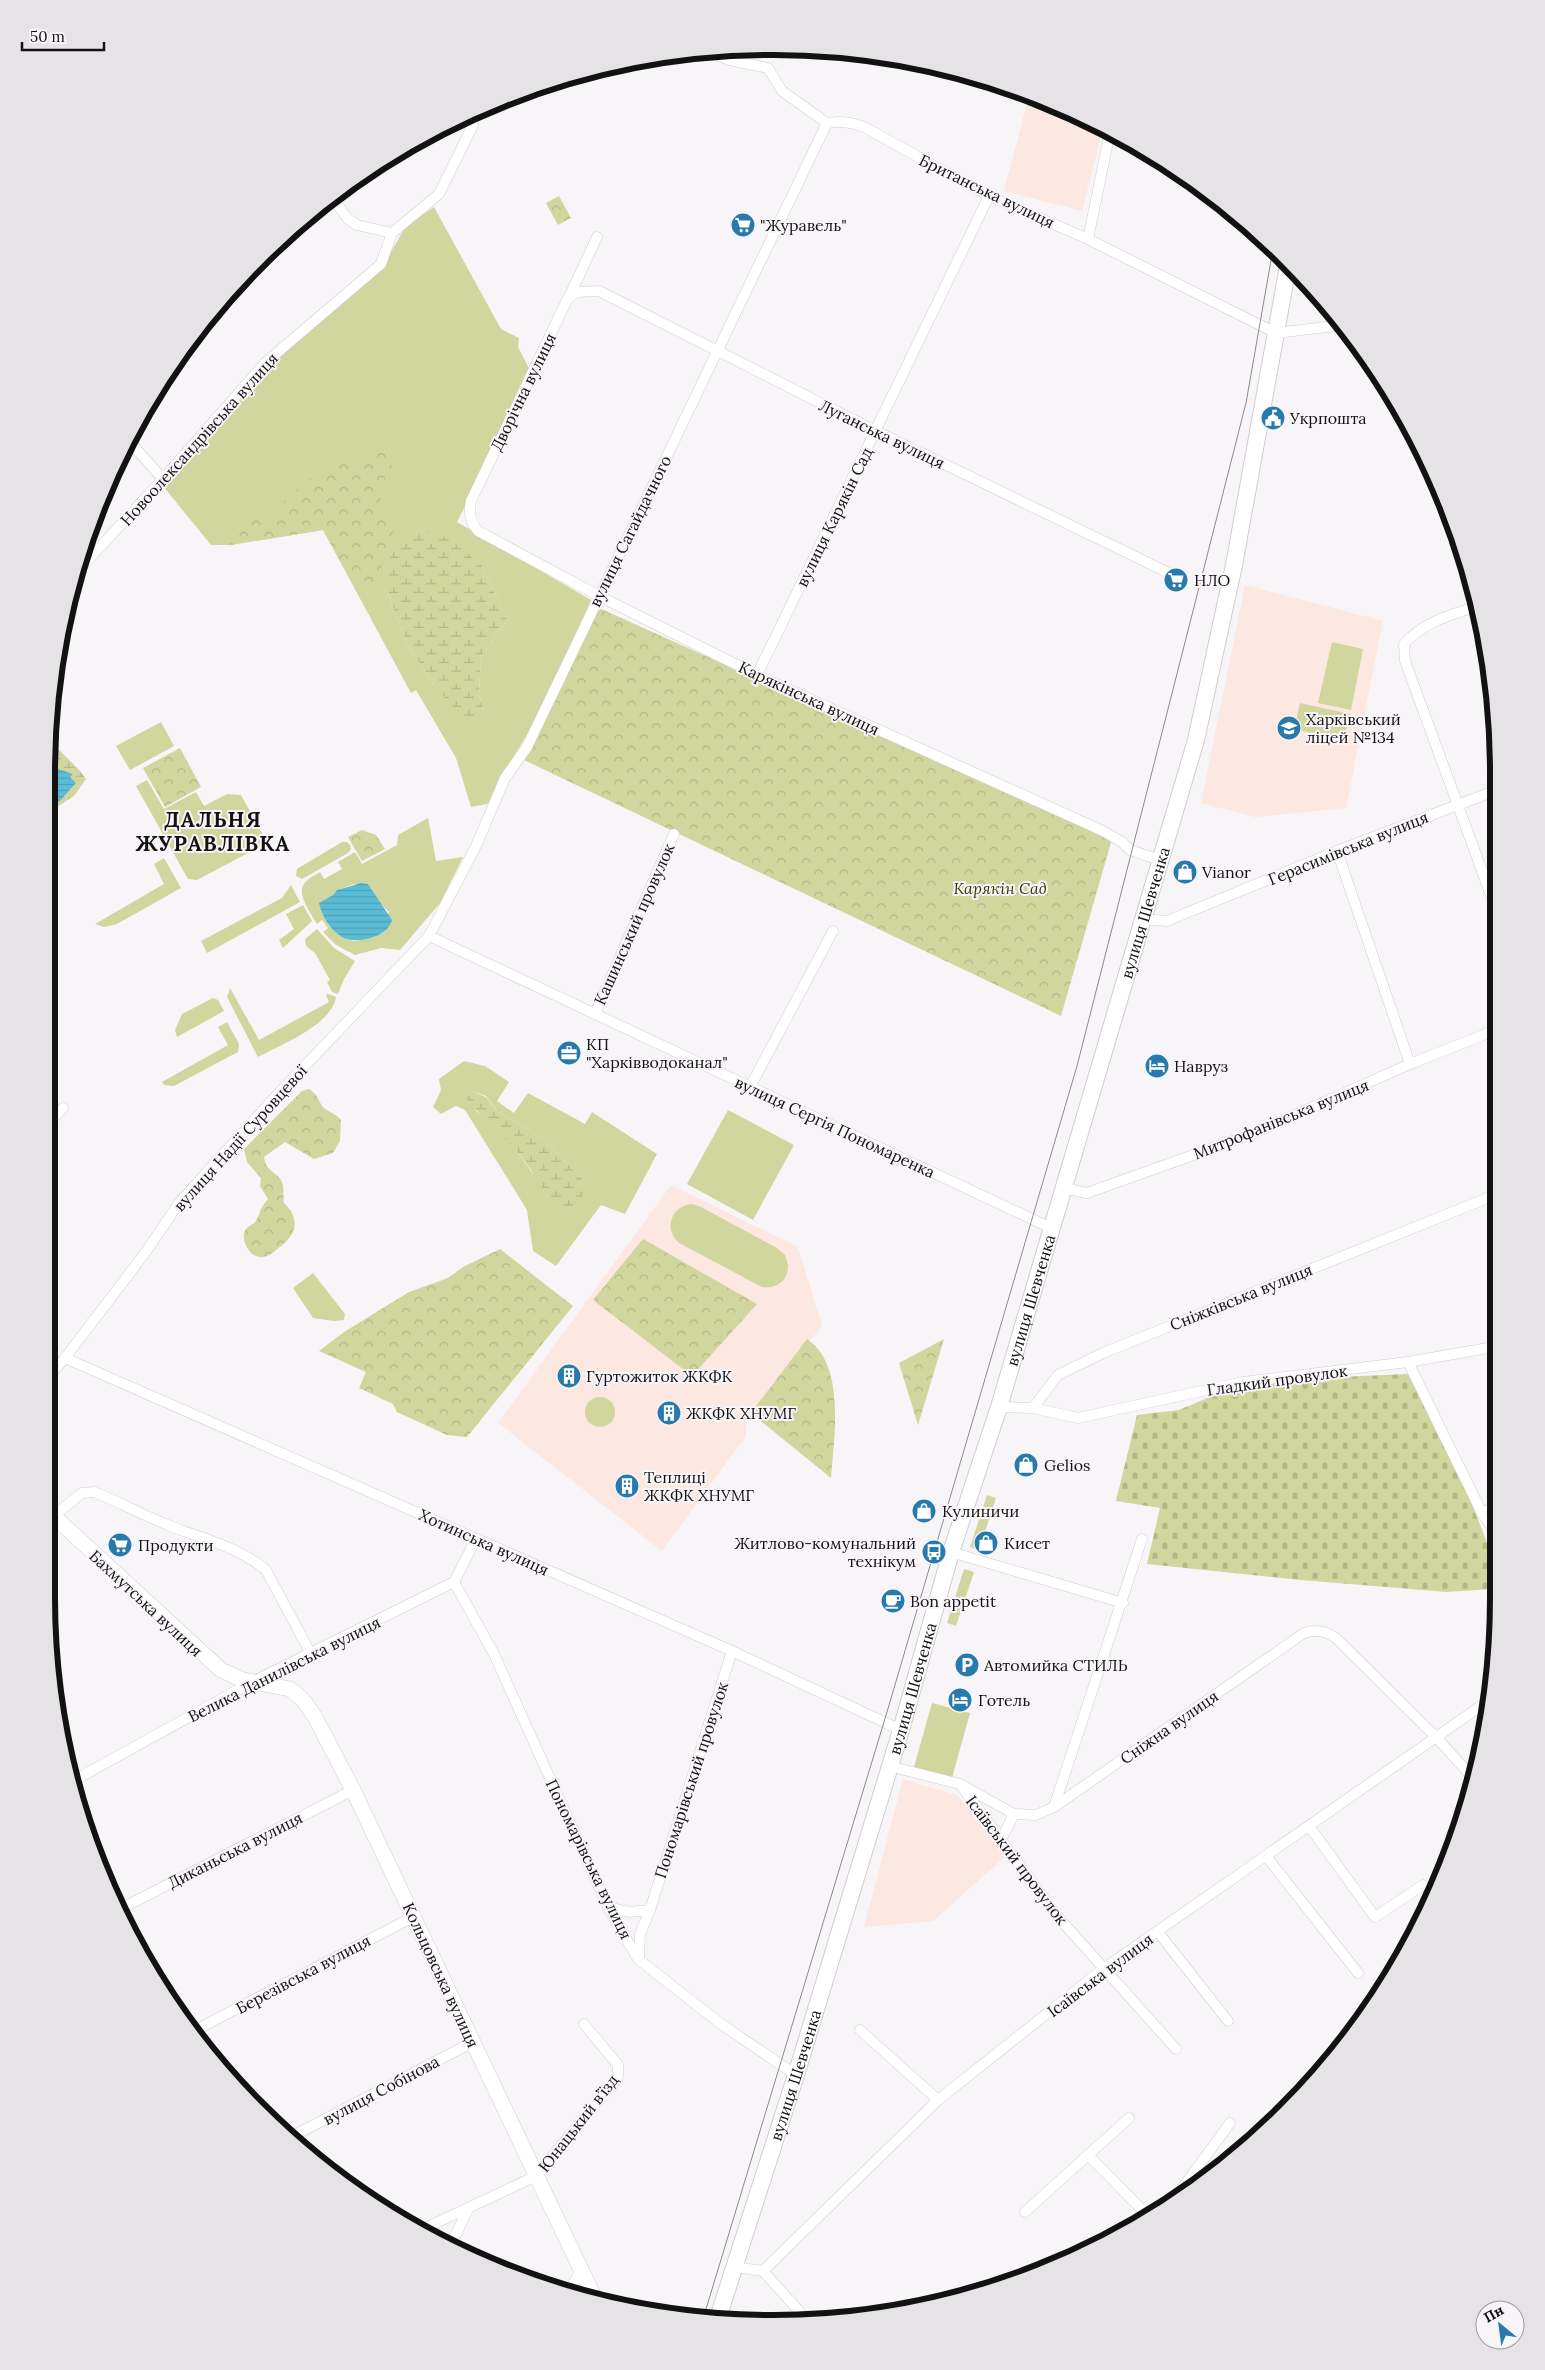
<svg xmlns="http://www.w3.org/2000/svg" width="1545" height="2370" font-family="Lora,serif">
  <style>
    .education { fill: #fce7e1 }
    .grass { fill: #d0d69d; fill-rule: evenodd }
    .forest { fill: url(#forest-crowns) }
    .wetland { fill: url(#wetland-marsh) }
    .cemetery { fill: url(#cemetery-stones) }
    .water { fill: url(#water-rules) }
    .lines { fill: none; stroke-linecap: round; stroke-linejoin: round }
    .street-casing { stroke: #d0cdd0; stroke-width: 11 }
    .secondary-casing { stroke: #d0cdd0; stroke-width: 16 }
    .primary-casing { stroke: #d0cdd0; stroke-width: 18 }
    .street { stroke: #fff; stroke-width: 10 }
    .secondary { stroke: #fff; stroke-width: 15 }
    .primary { stroke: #fff; stroke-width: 16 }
    .tram { stroke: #8b898b; stroke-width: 1 }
    .labels { text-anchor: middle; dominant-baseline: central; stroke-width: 4; stroke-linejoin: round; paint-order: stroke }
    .street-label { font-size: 16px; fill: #131213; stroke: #f8f5f8 }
    .poi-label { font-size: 16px; fill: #131213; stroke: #f8f5f8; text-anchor: start }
    .park-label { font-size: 16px; font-style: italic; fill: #383b00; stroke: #f8f5f8 }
    .district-label { font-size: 21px; font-weight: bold; letter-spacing: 1px; fill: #131213; stroke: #f8f5f8 }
    .rim { fill: none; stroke: #131213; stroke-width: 6 }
  </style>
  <defs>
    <pattern id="forest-crowns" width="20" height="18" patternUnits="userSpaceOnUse" patternTransform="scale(1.25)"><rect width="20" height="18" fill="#d0d69d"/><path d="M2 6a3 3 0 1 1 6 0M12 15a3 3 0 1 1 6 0" fill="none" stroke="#b2b786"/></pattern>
    <pattern id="wetland-marsh" width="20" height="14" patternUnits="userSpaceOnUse" patternTransform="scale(1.25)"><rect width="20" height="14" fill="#d0d69d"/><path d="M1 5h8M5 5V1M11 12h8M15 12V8" fill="none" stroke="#b2b786"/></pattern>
    <pattern id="cemetery-stones" width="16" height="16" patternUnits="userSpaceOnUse" patternTransform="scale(1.25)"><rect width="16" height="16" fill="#d0d69d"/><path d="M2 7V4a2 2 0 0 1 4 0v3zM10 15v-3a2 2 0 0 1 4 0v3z" fill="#b2b786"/></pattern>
    <pattern id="water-rules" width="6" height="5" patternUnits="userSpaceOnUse" patternTransform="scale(1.25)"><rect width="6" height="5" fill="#5bbcd5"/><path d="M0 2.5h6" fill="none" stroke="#4ea1b6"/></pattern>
  </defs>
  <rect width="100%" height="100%" fill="#f8f5f8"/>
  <!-- education -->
  <g class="education">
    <path d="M1029 95 1103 129 1082 211 1004 191Z"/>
    <path d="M1245 585 1383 621 1346 808 1255 817 1201 803Z"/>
    <path d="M671 1185 798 1247 822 1326 746 1420V1436L662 1551 498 1423Z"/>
    <path d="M903 1779 957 1795 1006 1856 933 1921 864 1927Z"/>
  </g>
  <!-- grass -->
  <g class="grass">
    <path d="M434 207 501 329 519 338 518 347 531 372 520 397 457 522 591 600 540 712 496 787 492 803 471 807 456 758 416 690 411 693 323 530 230 545H211L163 486 268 365 382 267 406 226ZM482 566 507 620 481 657 479 695 484 711 433 684 406 642 386 588Z"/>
    <path d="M1332 642 1363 649 1351 710 1318 703Z"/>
    <path d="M1300 703 1350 714 1344 740 1294 729Z"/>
    <path d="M161 722 174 746 130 770 116 746Z"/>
    <path d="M147 780 164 809 196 792 204 806 227 794 241 795 263 835 261 846 197 880 188 879 136 786Z"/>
    <path d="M428 818 436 861 463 857 440 903 400 950 381 948 355 955 336 945 323 932 328 928 322 920 317 924C312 915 296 894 304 884 307 879 315 875 320 872L324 879 342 869 338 862 355 852 362 864 397 845 398 835ZM354 884H368L378 901 389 912 375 937 353 941 320 903 333 895 337 890Z"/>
    <path d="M342 842H347L350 845 351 849 348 853 302 879 296 876 297 869Z"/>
    <path d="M164 858 181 888 117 924 104 927 95 924 164 884 154 864Z"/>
    <path d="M291 885 300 902 207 953 201 941 282 898Z"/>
    <path d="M303 905 312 921 283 948 279 940 294 929 286 914Z"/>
    <path d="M317 929 334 948 355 961 344 979 338 994 332 992 327 982 330 980 315 953 306 946 305 939Z"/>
    <path d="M230 988 259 1040 329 1002 326 995 328 994 336 997C332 1025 280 1045 258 1057L227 997Z"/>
    <path d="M213 998 218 1000 224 1011 177 1037 175 1030 182 1014Z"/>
    <path d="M227 1022 239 1044 238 1052 174 1086 164 1085 162 1082 228 1045 218 1027Z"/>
    <path d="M464 1061 485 1066 509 1082 497 1101 514 1113 528 1093 585 1124 592 1112 657 1154 625 1214 601 1205 556 1266 533 1251 527 1210 465 1110 456 1106 441 1114 433 1107 441 1090 439 1079ZM472 1091 486 1096 498 1112 534 1133 552 1147 588 1185 533 1174C517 1152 500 1125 476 1111Z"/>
    <path d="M728 1110 794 1145 753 1220 687 1184Z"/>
    <path d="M692 1204 701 1207 777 1248 785 1255 788 1265C788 1281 777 1289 762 1287L679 1243C663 1229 671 1206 692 1204Z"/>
    <path d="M313 1273 345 1314 344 1320 334 1321 313 1318 293 1288Z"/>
    <circle cx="600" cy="1412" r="15"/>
    <path d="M987 1495 996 1498 979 1550 970 1547Z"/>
    <path d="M964 1569 974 1572 956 1626 947 1623Z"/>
    <path d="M932 1703 970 1713 952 1778 914 1767Z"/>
  </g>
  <!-- forest -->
  <g class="forest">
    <path d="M559 196 571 218 558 225 546 203Z"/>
    <path d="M380 451 392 457 391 473 374 490 388 510 395 529 386 548 377 584 362 589 353 584 323 530 230 545 223 533 224 527 238 530 247 527V516L273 517C288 491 315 478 335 457L348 465 372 462Z"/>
    <path d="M599 608 1112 839 1061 1016 524 760Z"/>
    <path d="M180 748 201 787 165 807 143 768Z"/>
    <path d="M362 830 376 835 385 849 362 861 348 837Z"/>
    <path d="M309 1089C319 1095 318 1102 324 1108 329 1112 336 1114 341 1120L340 1141 333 1153 314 1159 285 1142 264 1157C266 1173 278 1172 282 1182 284 1188 283 1196 284 1203 302 1221 296 1236 276 1250 273 1253 267 1257 263 1257 251 1259 242 1243 244 1233 246 1225 255 1225 257 1219 262 1208 260 1209 268 1199L260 1186 261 1178 247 1162 244 1149 302 1091Z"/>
    <path d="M643 1239 757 1304 692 1376 593 1300Z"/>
    <path d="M500 1249 573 1306 467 1437 447 1435 397 1412 393 1404 359 1388 366 1372 319 1351 344 1332 409 1292 448 1278 463 1267Z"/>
    <path d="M807 1339C846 1365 834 1438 831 1478L751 1413Z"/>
    <path d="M944 1339 918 1425 899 1363Z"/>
  </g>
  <!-- wetland -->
  <g class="wetland">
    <path d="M417 528 450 539 482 566 507 620 481 657 479 695 484 711 466 722 433 684 406 642 386 588 392 546Z"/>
    <path d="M52 742C63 756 77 765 86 779L74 796 52 810V800L54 803 60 801 76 783 70 777 72 774 53 768Z"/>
    <path d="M472 1091 486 1097 498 1112 534 1133 552 1147 588 1185 581 1198 567 1210 554 1207C541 1186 529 1164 512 1146 498 1129 480 1115 466 1099Z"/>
  </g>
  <!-- cemetery -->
  <path class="cemetery" d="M1408 1374 1459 1472 1488 1545 1493 1551V1589L1447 1592 1301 1580 1147 1564 1160 1508 1116 1501 1137 1415 1179 1410 1231 1388 1294 1379Z"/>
  <!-- water -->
  <g class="water">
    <path d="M52 767 73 774 70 777 76 783 60 801 54 804 52 800Z"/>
    <path d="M361 883 368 884 392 920C388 937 357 945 342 937 330 930 322 916 319 903L333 895 337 890Z"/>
  </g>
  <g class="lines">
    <defs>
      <g id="street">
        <path d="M708 51 729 60 768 68 782 91 827 123C842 121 852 122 866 128L989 196 1088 239 1276 333 1343 325"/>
        <path d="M331 196 348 219 357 225 392 233"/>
        <path d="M1088 239 1110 132"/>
        <path d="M569 297 597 237"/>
        <path d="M128 440 163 479"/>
        <path d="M75 574 163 479 265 363 381 264 392 233 439 194 473 125"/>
        <path d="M1478 606C1451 615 1423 622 1404 644L1405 661 1496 909"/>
        <path d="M757 675 989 196"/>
        <path d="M1337 851 1410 1064"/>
        <path d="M1160 860 1130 850 1122 842 1103 831 757 675 599 596 478 531C470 522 468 513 471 501L568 298 577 292 599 291 876 431 1167 572"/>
        <path d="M1143 919 1167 921 1337 851 1497 790"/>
        <path d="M429 936 1051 1228"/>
        <path d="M595 1014 674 834"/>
        <path d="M750 1087 833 931"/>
        <path d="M49 1122 63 1108"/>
        <path d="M1063 1188 1087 1193 1252 1134 1410 1064 1496 1030"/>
        <path d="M65 1358 732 1651 901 1730"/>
        <path d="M1408 1362 1482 1513 1493 1529"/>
        <path d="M48 1377 65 1358 145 1253 179 1203 277 1095 429 936 476 846 505 778 527 747 827 123"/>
        <path d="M999 1407 1033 1408 1058 1375 1103 1353 1495 1195"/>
        <path d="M1033 1408 1078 1418 1243 1382 1408 1362 1494 1347"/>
        <path d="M1482 1513 1493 1508"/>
        <path d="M47 1521 82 1493 94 1492C119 1502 143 1515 168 1525 202 1539 237 1546 266 1570L311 1654"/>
        <path d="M951 1552 1123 1603"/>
        <path d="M454 1582 494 1654 608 1907 638 1959 721 2024 796 2075"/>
        <path d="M889 1766 960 1784 1058 1917 1176 2049"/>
        <path d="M73 1781 254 1681 454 1582 476 1539"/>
        <path d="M960 1784 1014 1814 1036 1815 1054 1807 1304 1633C1317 1629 1325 1631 1336 1638L1436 1737 1473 1778"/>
        <path d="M1054 1807 1142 1539"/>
        <path d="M1309 1826 1375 1917 1423 1885"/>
        <path d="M1002 1838 1014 1814"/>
        <path d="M1266 1856 1358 1973"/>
        <path d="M608 1907 629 1912 650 1910"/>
        <path d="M118 1910 353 1790"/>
        <path d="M1158 1932 1228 2021"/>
        <path d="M639 1958 640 1934 650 1910 732 1651"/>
        <path d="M860 2030 938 2100"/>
        <path d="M194 2031 413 1917"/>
        <path d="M289 2138 473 2042"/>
        <path d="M1089 2156 1149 2217"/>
        <path d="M1176 2197 1230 2123"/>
        <path d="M1025 2212 1129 2118"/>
        <path d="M423 2229 437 2234 445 2244"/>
        <path d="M419 2231 536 2176 618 2077V2065L584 2024"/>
        <path d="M450 2247 468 2209"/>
        <path d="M734 2267 763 2271 938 2100 1103 1969 1491 1699"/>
        <path d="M763 2271 809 2322"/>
        <path d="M568 2293 581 2270"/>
      </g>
      <path id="secondary" d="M47 1510 221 1670 243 1680 290 1689 303 1700 315 1717 353 1790 596 2301"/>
      <g id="primary">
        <path id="s1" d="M717 2321 796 2075 901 1730 951 1552 999 1407 1196 740 1234 565 1288 266"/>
      </g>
    </defs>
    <!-- street casing -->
    <use href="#street" class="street-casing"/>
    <!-- secondary casing -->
    <use href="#secondary" class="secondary-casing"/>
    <!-- primary casing -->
    <use href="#primary" class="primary-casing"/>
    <!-- street -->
    <use href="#street" class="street"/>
    <!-- secondary -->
    <use href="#secondary" class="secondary"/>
    <!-- primary -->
    <use href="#primary" class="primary"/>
    <!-- tram -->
    <path class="tram" d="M703 2319 887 1712 1077 1066 1246 403 1273 249"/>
  </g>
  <!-- icons -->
  <defs>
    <symbol id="supermarket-disc" viewBox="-11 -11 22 22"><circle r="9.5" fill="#277aab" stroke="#f8f5f8"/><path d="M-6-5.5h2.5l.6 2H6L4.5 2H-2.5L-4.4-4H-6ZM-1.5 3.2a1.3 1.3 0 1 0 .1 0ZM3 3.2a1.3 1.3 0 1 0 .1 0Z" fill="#fff"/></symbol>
    <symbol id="civic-disc" viewBox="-11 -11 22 22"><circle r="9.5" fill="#277aab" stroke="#f8f5f8"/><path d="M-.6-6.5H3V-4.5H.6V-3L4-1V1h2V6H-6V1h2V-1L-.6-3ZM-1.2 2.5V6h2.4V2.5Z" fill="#fff"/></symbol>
    <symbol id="school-disc" viewBox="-11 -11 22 22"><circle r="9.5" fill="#277aab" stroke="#f8f5f8"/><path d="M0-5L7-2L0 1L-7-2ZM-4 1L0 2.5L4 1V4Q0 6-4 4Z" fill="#fff"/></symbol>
    <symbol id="shop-disc" viewBox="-11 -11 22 22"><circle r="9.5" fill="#277aab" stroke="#f8f5f8"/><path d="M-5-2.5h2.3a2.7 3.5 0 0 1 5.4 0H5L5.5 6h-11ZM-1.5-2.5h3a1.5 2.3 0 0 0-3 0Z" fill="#fff"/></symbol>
    <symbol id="office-disc" viewBox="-11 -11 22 22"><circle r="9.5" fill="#277aab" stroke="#f8f5f8"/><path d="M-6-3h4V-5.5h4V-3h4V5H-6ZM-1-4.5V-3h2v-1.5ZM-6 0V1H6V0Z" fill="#fff"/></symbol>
    <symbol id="hotel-disc" viewBox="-11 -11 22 22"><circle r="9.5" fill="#277aab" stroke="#f8f5f8"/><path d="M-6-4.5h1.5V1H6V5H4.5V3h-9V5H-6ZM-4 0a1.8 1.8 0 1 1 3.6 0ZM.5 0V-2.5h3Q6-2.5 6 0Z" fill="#fff"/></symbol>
    <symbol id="building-disc" viewBox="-11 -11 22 22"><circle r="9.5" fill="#277aab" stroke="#f8f5f8"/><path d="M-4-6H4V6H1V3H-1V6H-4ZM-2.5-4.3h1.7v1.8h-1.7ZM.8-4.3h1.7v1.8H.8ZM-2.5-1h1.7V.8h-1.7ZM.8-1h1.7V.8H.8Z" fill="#fff"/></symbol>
    <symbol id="bus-disc" viewBox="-11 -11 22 22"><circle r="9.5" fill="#277aab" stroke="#f8f5f8"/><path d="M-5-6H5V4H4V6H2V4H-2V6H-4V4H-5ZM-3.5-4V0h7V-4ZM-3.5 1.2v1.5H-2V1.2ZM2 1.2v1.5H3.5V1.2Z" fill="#fff"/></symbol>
    <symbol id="cafe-disc" viewBox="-11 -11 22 22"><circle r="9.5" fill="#277aab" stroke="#f8f5f8"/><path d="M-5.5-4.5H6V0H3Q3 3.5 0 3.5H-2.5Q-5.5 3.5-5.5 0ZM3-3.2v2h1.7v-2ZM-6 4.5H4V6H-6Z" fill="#fff"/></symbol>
    <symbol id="parking-disc" viewBox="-11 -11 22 22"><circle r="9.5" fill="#277aab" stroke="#f8f5f8"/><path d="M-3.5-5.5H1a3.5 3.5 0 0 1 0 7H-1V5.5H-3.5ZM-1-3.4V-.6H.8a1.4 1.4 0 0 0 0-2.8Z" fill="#fff"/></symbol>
  </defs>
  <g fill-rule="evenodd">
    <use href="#supermarket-disc" x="729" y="211" width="28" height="28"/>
    <use href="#civic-disc" x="1259" y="404" width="28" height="28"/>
    <use href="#supermarket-disc" x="1162" y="566" width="28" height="28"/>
    <use href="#school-disc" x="1275" y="714" width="28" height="28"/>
    <use href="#shop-disc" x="1171" y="858" width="28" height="28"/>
    <use href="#office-disc" x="555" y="1039" width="28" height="28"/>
    <use href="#hotel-disc" x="1143" y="1052" width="28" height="28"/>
    <use href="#building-disc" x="555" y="1362" width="28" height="28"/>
    <use href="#building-disc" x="655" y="1399" width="28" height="28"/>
    <use href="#shop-disc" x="1012" y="1451" width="28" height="28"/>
    <use href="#building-disc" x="613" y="1472" width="28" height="28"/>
    <use href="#shop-disc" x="910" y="1497" width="28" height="28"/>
    <use href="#shop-disc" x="972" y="1529" width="28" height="28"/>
    <use href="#supermarket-disc" x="106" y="1531" width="28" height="28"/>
    <use href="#bus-disc" x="920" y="1538" width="28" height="28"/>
    <use href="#cafe-disc" x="879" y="1587" width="28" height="28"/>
    <use href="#parking-disc" x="953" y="1651" width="28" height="28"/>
    <use href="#hotel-disc" x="946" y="1686" width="28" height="28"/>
  </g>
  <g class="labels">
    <!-- street labels -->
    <g class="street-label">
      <text transform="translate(987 191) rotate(26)">Британська вулиця</text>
      <text transform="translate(523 392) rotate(-64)">Дворічна вулиця</text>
      <text transform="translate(882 434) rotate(26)">Луганська вулиця</text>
      <text transform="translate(199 439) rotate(-48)">Новоолександрівська вулиця</text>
      <text transform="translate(834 517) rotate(-64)">вулиця Карякін Сад</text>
      <text transform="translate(630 531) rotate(-64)">вулиця Сагайдачного</text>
      <text transform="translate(809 698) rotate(25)">Карякінська вулиця</text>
      <text transform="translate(1348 848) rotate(-22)">Герасимівська вулиця</text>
      <text stroke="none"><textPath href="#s1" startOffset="1472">вулиця Шевченка</textPath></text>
      <text transform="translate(634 924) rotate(-66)">Кашинський провулок</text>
      <text transform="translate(1281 1119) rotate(-22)">Митрофанівська вулиця</text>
      <text transform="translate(835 1127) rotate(25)">вулиця Сергія Пономаренка</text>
      <text transform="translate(240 1138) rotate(-48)">вулиця Надії Суровцевої</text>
      <text transform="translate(1241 1297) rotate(-22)">Сніжківська вулиця</text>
      <text stroke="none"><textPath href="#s1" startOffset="1068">вулиця Шевченка</textPath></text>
      <text transform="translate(1277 1380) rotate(-8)">Гладкий провулок</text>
      <text transform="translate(484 1542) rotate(24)">Хотинська вулиця</text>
      <text transform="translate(146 1603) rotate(43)">Бахмутська вулиця</text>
      <text transform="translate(284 1669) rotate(-27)">Велика Данилівська вулиця</text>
      <text stroke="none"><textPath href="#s1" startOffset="662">вулиця Шевченка</textPath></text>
      <text transform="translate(1169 1727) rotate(-35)">Сніжна вулиця</text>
      <text transform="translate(691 1780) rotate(-72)">Пономарівський провулок</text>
      <text transform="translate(235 1850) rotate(-27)">Диканьська вулиця</text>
      <text transform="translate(589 1859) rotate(64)">Пономарівська вулиця</text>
      <text transform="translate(1017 1860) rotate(53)">Ісаївський провулок</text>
      <text transform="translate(303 1974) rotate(-28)">Березівська вулиця</text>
      <text transform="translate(441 1975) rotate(65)">Кольцовська вулиця</text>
      <text transform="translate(1100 1975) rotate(-37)">Ісаївська вулиця</text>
      <text stroke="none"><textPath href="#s1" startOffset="258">вулиця Шевченка</textPath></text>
      <text transform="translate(381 2090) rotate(-28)">вулиця Собінова</text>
      <text transform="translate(578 2123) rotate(-52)">Юнацький в’їзд</text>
    </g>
    <!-- poi labels -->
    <g class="poi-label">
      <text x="760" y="225">"Журавель"</text>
      <text x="1290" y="418">Укрпошта</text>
      <text x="1194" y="580">НЛО</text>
      <text x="1306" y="719">Харківський<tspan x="1306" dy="18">ліцей №134</tspan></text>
      <text x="1202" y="872">Vianor</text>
      <text x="586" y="1044">КП<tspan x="586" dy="18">"Харківводоканал"</tspan></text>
      <text x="1174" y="1066">Навруз</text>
      <text x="586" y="1376">Гуртожиток ЖКФК</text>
      <text x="686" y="1413">ЖКФК ХНУМГ</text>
      <text x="1044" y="1465">Gelios</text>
      <text x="644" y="1477">Теплиці<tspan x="644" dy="18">ЖКФК ХНУМГ</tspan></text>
      <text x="942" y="1511">Кулиничи</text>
      <text x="916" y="1543" text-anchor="end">Житлово-комунальний<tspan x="916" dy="18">технікум</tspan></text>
      <text x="1004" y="1543">Кисет</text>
      <text x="138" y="1545">Продукти</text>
      <text x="910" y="1601">Bon appetit</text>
      <text x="984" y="1665">Автомийка СТИЛЬ</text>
      <text x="978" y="1700">Готель</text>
    </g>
    <!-- park labels -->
    <g class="park-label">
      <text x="1000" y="888">Карякін Сад</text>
    </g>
    <!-- district labels -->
    <g class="district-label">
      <text x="213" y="819">ДАЛЬНЯ<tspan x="213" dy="24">ЖУРАВЛІВКА</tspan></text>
    </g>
  </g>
  <!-- crop -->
  <path d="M0 0H1545V2370H0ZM772 55H773A717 717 0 0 1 1490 772V1598A717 717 0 0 1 773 2315H772A717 717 0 0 1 55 1598V772A717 717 0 0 1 772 55Z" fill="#e6e3e6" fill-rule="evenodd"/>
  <path class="rim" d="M772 55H773A717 717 0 0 1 1490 772V1598A717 717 0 0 1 773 2315H772A717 717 0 0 1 55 1598V772A717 717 0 0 1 772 55Z"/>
  <!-- north arrow -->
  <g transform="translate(1500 2325) rotate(331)"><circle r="24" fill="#f8f5f8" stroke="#9c9a9c"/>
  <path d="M0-4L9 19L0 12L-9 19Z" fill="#277aab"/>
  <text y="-8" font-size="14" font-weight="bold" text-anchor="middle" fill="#131213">Пн</text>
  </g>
  <!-- scale -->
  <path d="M22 42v8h82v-8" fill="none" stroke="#131213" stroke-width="2.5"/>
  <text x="30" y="42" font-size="15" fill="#131213" stroke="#f8f5f8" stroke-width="4" paint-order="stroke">50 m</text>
</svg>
